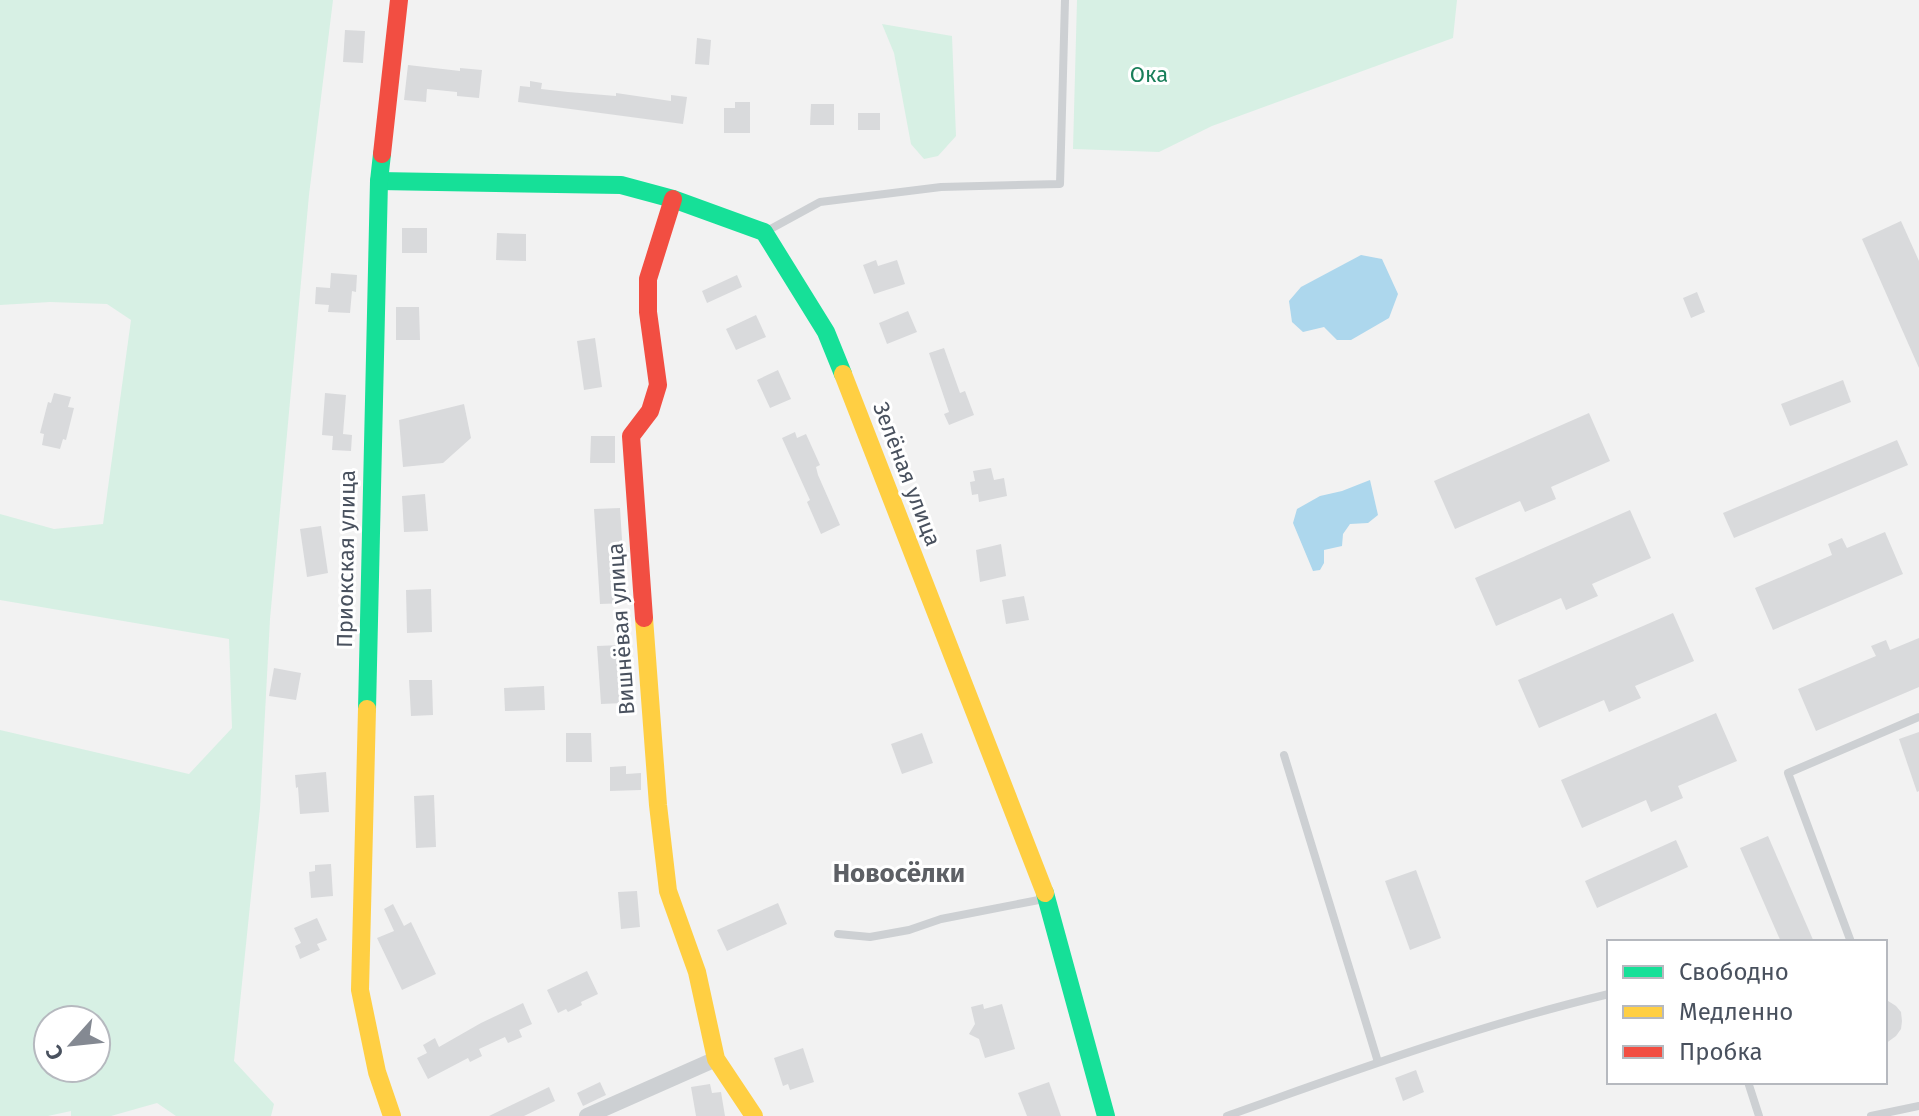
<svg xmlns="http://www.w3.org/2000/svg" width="1919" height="1116" font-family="'Fira Sans',sans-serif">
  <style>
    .green { fill: #d7f0e4; fill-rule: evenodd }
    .water { fill: #add7ed }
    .building { fill: #d9dadc }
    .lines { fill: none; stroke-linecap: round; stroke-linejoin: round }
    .lane { stroke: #cdd0d3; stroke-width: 8 }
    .street { stroke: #cdd0d3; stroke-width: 16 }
    .fast { stroke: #16e098; stroke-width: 18 }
    .slow { stroke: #ffcf43; stroke-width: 18 }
    .jam { stroke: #f24e42; stroke-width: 18 }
    .labels { text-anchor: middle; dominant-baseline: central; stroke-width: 6; stroke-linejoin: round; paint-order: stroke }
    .park-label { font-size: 22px; fill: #197f5a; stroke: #fff }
    .street-label { font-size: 22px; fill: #49515e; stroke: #fff }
    .quarter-label { font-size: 26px; font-weight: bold; fill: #5d6065; stroke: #fff }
  </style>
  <rect width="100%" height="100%" fill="#f2f2f2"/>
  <!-- green -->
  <g class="green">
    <path d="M0 0H333L309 195 270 619 260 808 234 1061 274 1104 271 1116H176L157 1103 111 1116H71V1111L48 1116H0V730L189 774 232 728 229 639 0 600V514L54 529 103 524 131 320 107 304 50 302 0 305ZM96 1020V1068H48V1020Z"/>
    <path d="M1077 0H1457L1453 38 1212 126 1159 152 1073 149Z"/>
    <path d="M882 24 952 36 956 136 938 156 924 159 911 144 894 53Z"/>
  </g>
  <!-- water -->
  <g class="water">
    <path d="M1361 255 1382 259 1398 294 1389 318 1351 340H1337L1324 327 1303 332 1292 322 1289 301 1301 287Z"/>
    <path d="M1370 480 1378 515 1368 523 1350 524 1343 534 1342 546 1324 550V563L1320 570 1313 571 1293 523 1297 509 1320 496 1342 491Z"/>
  </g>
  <!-- building -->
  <g class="building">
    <path d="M345 30 365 31 363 63 343 62Z"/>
    <path d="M697 38 711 40 709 65 695 64Z"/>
    <path d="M408 65 460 71V68L482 70 479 98 457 96V92L427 89 426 102 404 100Z"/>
    <path d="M530 81 542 83 541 89 568 92 616 96V93L671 101V95L687 97 683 124 518 102 520 86 530 87Z"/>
    <path d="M735 102H750V133H724V108H735Z"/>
    <path d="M811 104H834V125H810Z"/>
    <rect x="858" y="113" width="22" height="17"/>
    <path d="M1901 221 1919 261V368L1862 239Z"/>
    <rect x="402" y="228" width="25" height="25"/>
    <path d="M497 233 526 234V261L496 260Z"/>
    <path d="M876 260 878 266 897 260 905 284 874 294 863 265Z"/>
    <path d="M331 273 357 275 356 292 352 291 350 313 328 312 329 305 315 304 316 287 330 288Z"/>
    <path d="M737 275 742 287 707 303 702 291Z"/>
    <path d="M1697 292 1705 312 1691 318 1683 298Z"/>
    <path d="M396 307H419L420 340H396Z"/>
    <path d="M908 311 917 332 887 344 879 323Z"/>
    <path d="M756 315 766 337 736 350 726 329Z"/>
    <path d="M595 338 602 387 584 390 577 341Z"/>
    <path d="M944 348 960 393 965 391 974 415 949 425 944 414 949 412 929 353Z"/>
    <path d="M778 370 791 399 770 408 757 380Z"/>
    <path d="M1843 380 1851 402 1790 426 1781 404Z"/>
    <path d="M54 393 71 397 68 407 74 408 66 440 63 439 60 449 42 445 44 434 40 433 48 402 51 403Z"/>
    <path d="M325 393 346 395 343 434 352 435 351 451 332 450 333 436 322 435Z"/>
    <path d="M464 404 471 438 443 463 403 467 399 420Z"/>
    <path d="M1589 413 1610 461 1551 487 1556 499 1525 512 1520 501 1455 529 1434 481Z"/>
    <path d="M795 432 797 438 806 434 820 465 816 467 818 475 840 525 821 534 807 502 810 500 782 438Z"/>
    <path d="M591 436H615V463H590Z"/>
    <path d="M1897 440 1908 465 1734 538 1723 513Z"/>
    <path d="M991 468 994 480 1004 478 1007 496 979 502 978 494 972 495 970 482 975 481 973 471Z"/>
    <path d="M425 494 428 531 404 532 402 496Z"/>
    <path d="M620 508 626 603 600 604 594 509Z"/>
    <path d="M1630 510 1651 558 1592 584 1598 596 1566 610 1561 598 1496 626 1475 578Z"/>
    <path d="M321 526 328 573 307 577 300 529Z"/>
    <path d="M1885 532 1903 574 1773 630 1755 588 1832 555 1828 544 1842 538 1847 548Z"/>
    <path d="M1001 544 1006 576 980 582 976 550Z"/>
    <path d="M431 589 432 632 407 633 406 590Z"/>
    <path d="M1024 596 1029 620 1006 624 1002 600Z"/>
    <path d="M1673 613 1694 661 1635 686 1641 698 1609 712 1604 700 1539 728 1518 680Z"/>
    <path d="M1919 638V687L1816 731 1798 689 1876 656 1871 646 1886 640 1890 650Z"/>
    <path d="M621 645 624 703 601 704 597 646Z"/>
    <path d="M274 668 301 673 296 700 269 696Z"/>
    <path d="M409 680H432L433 715 411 716Z"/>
    <path d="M544 686 545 710 505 711 504 688Z"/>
    <path d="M1716 713 1737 761 1678 786 1683 798 1651 812 1646 800 1582 828 1561 780Z"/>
    <path d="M1919 732V791L1917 792 1899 739Z"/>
    <path d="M566 733H591L592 762H566Z"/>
    <path d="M922 733 933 763 902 774 891 744Z"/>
    <path d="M626 766V774L641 773V790L610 791V767Z"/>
    <path d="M326 772 329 812 300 814 298 787 296 788 295 775Z"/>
    <path d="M434 795 436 847 416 848 414 796Z"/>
    <path d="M1768 836 1814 942H1781L1740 848Z"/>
    <path d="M1676 840 1688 867 1597 908 1585 881Z"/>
    <path d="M331 864 333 896 311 898 309 872 315 871V865Z"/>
    <path d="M1416 870 1441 938 1410 950 1385 881Z"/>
    <path d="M637 891 640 927 621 929 618 892Z"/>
    <path d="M778 903 787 924 727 951 717 930Z"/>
    <path d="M393 904 404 926 411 922 436 974 402 990 377 938 394 931 384 909Z"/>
    <path d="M317 918 327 940 317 944 320 950 300 959 295 946 301 943 294 928Z"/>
    <path d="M587 971 598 994 581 1002 582 1005 568 1012 566 1009 558 1013 547 990Z"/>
    <path d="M1885 999 1896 1006 1901 1012 1902 1021 1901 1029 1896 1036 1885 1044Z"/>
    <path d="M523 1003 532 1024 519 1030 522 1037 508 1043 505 1037 479 1049 482 1056 470 1062 468 1058 428 1079 417 1058 427 1053 423 1045 435 1038 439 1047 481 1023Z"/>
    <path d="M983 1004 984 1009 1002 1004 1015 1049 985 1058 979 1039 969 1034 975 1024 971 1007Z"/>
    <path d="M803 1048 814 1082 790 1090 788 1084 783 1086 774 1058Z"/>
    <path d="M1416 1070 1424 1092 1403 1101 1395 1078Z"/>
    <path d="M600 1082 606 1095 583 1106 577 1093Z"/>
    <path d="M1049 1082 1061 1116H1027L1018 1093Z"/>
    <path d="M710 1084 712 1093 721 1092 725 1116H696L691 1087Z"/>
    <path d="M549 1087 555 1101 524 1116H489Z"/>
  </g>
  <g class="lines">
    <!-- lane -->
    <g class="lane">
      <path d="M765 232 820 202 941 187 1060 184 1065 0"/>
      <path d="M1284 755 1378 1062"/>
      <path d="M838 934 870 937 909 930 941 919 1044 899"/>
      <path d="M1851 942 1788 773 1919 717"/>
      <path d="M1748 1082 1759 1116"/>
      <path d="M1227 1116C1353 1071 1479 1025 1609 994"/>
      <path d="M1871 1116 1919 1106"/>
    </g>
    <!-- street -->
    <path class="street" d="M587 1116 716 1059"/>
    <!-- fast -->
    <g class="fast">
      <path d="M379 181 621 185 673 199 764 232 826 332 843 374"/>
      <path d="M367 709 379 181 382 154"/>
      <path d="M1045 893 1106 1116"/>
    </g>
    <!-- slow -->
    <g class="slow">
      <path d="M843 374 1045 893"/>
      <path d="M644 618 658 805 668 891 697 972 716 1059 754 1116"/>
      <path d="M367 709 360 990 377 1072 392 1116"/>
    </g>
    <!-- jam -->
    <g class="jam">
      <path d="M382 154 399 0"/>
      <path d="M644 618 631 436 650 411 658 385 648 312V279L673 199"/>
    </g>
  </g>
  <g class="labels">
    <!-- park labels -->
    <g class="park-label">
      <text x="1149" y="74">Ока</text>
    </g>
    <!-- street labels -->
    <g class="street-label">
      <text transform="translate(907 474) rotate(69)">Зелёная улица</text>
      <text transform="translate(346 559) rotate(-89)">Приокская улица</text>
      <text transform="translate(621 629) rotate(-94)">Вишнёвая улица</text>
    </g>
    <!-- quarter labels -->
    <g class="quarter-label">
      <text x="899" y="873">Новосёлки</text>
    </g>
  </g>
  <!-- legend -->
  <rect x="1607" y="940" width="280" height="144" fill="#ffffff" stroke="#b6b9bf" stroke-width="2"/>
  <rect x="1623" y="966" width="40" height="12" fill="#16e098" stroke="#b6b9bf" stroke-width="2"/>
  <text x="1679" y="980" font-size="24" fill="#49515e">Свободно</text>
  <rect x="1623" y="1006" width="40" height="12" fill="#ffcf43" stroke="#b6b9bf" stroke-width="2"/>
  <text x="1679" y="1020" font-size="24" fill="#49515e">Медленно</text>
  <rect x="1623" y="1046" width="40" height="12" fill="#f24e42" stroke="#b6b9bf" stroke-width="2"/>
  <text x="1679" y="1060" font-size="24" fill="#49515e">Пробка</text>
  <!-- north arrow -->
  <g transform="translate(72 1044) rotate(243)"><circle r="38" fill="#ffffff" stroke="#b6b9bf" stroke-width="2"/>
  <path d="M0-6L14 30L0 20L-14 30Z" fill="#848992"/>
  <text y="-12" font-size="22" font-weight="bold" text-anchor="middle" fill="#49515e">С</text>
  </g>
</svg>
